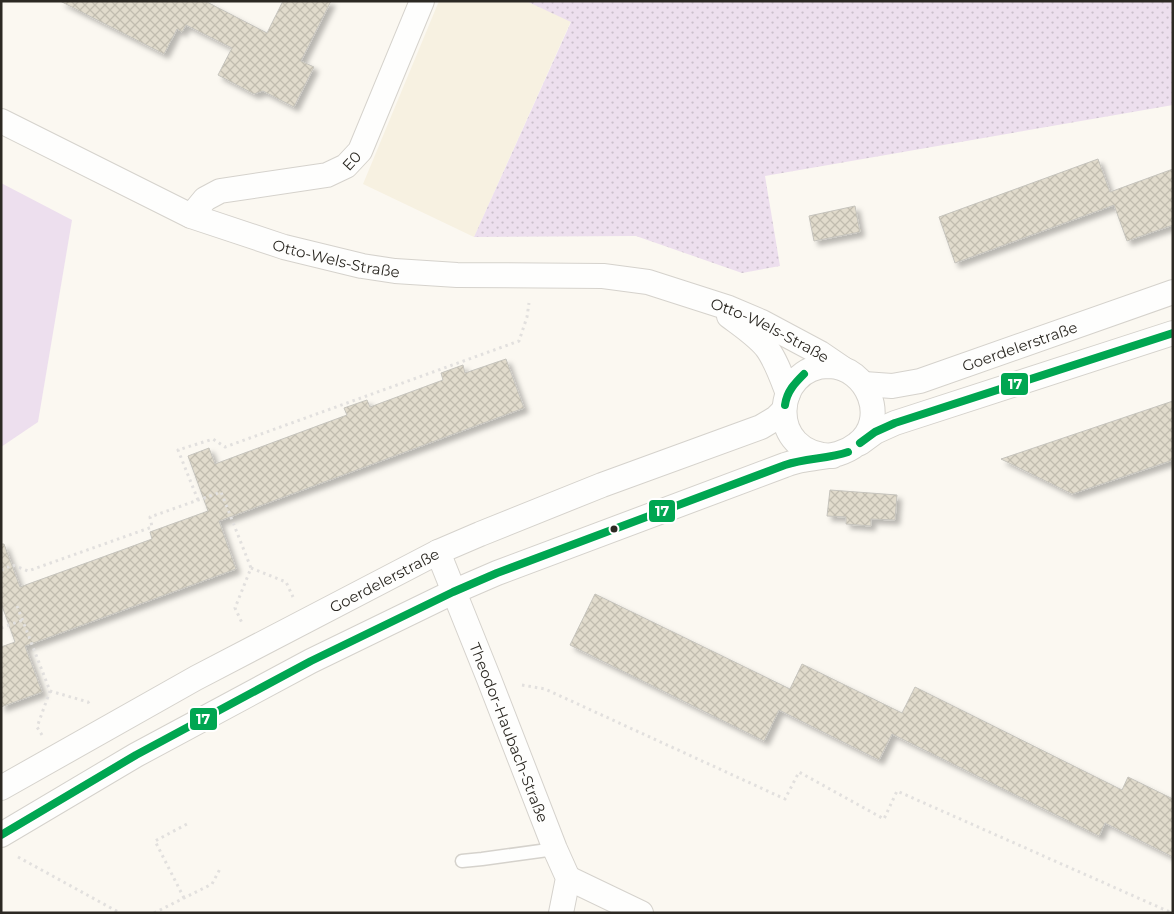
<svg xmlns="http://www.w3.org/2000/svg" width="1174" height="914" font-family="Montserrat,sans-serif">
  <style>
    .built { fill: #f7f1e1 }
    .grass { fill: url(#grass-dots) }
    .park { fill: #eddfee }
    .building { fill: url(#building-cross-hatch); stroke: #c5c3bc; filter: url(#shadow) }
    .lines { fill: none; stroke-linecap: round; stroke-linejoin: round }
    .lane-casing { stroke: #d5d2cc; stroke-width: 15 }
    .street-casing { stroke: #d5d2cc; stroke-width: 26 }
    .path { stroke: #e2e0de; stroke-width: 3; stroke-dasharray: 2.5 4; stroke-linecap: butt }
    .lane { stroke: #fefefd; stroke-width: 12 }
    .street { stroke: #fefefd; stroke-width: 24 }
    .bus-1-casing { stroke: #fff; stroke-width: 11 }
    .bus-1 { stroke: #00a651; stroke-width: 8 }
    .bus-dot { fill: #2c2923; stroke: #fff; stroke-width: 2 }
    .labels { text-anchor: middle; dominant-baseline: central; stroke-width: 4; stroke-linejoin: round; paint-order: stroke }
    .street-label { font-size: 15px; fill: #2c2923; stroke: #fff }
    .line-badge { stroke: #fff; stroke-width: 2 }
    .badge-label { font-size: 14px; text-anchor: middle; font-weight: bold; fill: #fff }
  </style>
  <defs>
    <pattern id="grass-dots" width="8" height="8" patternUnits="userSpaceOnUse" patternTransform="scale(1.25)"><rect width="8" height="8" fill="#eddfee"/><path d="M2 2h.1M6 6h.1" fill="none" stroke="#cbbfcc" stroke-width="1.8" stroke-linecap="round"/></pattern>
    <pattern id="building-cross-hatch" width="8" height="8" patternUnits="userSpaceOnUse" patternTransform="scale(1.25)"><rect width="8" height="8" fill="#e1dbcc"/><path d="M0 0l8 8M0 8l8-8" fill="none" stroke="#c1bcaf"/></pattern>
    <filter id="shadow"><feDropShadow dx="4.5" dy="4.5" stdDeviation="2.5" flood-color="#0004"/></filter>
  </defs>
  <rect width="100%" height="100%" fill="#fbf8f1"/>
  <!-- built -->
  <path class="built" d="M439 1H526L571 21 474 237 363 184Z"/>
  <!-- grass -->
  <path class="grass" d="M526 1H1173V105L765 176 780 266 742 273 636 236 474 237 571 22Z"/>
  <!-- park -->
  <path class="park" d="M1 183 72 220 38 422 1 447Z"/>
  <!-- building -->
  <g class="building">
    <path d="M60 1H205L267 33 283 1H331L301 61 314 67 294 107 263 91 254 94 218 75 232 48 186 25 182 32 177 29 164 54Z"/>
    <path d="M1098 159 1110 192 1173 169V225L1127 241 1114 205 955 263 939 217Z"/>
    <path d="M855 206 860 232 814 241 809 216Z"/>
    <path d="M506 359 524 408 219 521 236 569 25 646 42 692 1 707V647L15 642 1 603V544H4L20 587 122 550 152 539 150 532 208 511 188 456 209 448 215 464 347 415 344 408 367 400 370 407 443 380 441 373 463 365 465 373Z"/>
    <path d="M1173 401V460L1072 494 1001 459Z"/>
    <path d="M830 490 897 495 895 520 871 519V526L846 524V517L827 516Z"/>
    <path d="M595 594 790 689 802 664 902 713 915 687 1122 790 1128 777 1173 799V857L1105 823 1099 836 892 734 879 760 779 710 764 741 570 645Z"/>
  </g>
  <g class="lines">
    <defs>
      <path id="lane" d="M462 861 482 859 555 849"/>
      <g id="street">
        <path id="s1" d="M1 121 191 216 284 247 362 266 395 271 457 275 603 276 648 282 729 308 762 322 820 353 842 368"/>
        <path id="s2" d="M191 216 205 199 220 191 327 175 346 166 360 151 422 1"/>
        <path d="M729 316C741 325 756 335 766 347 776 360 782 378 788 394"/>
        <path id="s3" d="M864 384 892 386 920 381 1173 292"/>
        <path d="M860 443 875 432 895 423 1173 333"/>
        <path id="s4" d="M438 552 489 679 555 849 568 878 561 913"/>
        <path id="s5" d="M1 788 196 678 438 552 480 534 602 485 761 427 776 418 784 410"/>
        <path d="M1 835 136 755 311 661 453 592 497 573 785 465C791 463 797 461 803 460 823 456 841 457 857 444 889 420 868 367 829 366 773 366 765 455 833 456"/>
        <path d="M568 878 641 913"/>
      </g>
    </defs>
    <!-- lane casing -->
    <use href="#lane" class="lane-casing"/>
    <!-- street casing -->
    <use href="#street" class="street-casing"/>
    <!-- path -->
    <g class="path">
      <path d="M198 500 178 450 213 439 225 447 519 341 527 317 529 303"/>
      <path d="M251 568 286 582 293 597"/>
      <path d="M1 570 13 565 28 571 152 527 150 517 221 492 251 568 235 608 243 625"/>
      <path d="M17 606 50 691 88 702 91 707"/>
      <path d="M1 628 23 620"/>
      <path d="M522 685 545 689 785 799 799 772 884 819 897 791 1172 913"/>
      <path d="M42 735 37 727 50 691"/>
      <path d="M18 857 120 913"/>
      <path d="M184 898 155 841 187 824"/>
      <path d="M154 913 212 884 221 867"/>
    </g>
    <!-- lane -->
    <use href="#lane" class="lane"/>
    <!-- street -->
    <use href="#street" class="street"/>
    <defs>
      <g id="bus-1">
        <path d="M785 405C787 391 795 383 804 374"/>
        <path d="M860 443 875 432 895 423 1173 333"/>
        <path d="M1 835 136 755 311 661 453 592 497 573 785 465C806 458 828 459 848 452"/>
      </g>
    </defs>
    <!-- bus-1 casing -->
    <use href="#bus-1" class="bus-1-casing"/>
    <!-- bus-1 -->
    <use href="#bus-1" class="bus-1"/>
  </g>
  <!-- markers -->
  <circle class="bus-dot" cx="614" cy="529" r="4.5"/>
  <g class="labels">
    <!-- street labels -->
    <g class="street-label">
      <text stroke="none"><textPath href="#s2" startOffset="176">E0</textPath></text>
      <text stroke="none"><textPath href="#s1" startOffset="364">Otto-Wels-Straße</textPath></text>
      <text stroke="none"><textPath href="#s1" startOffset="809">Otto-Wels-Straße</textPath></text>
      <text stroke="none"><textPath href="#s3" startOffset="162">Goerdelerstraße</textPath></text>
      <text stroke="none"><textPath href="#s5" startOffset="436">Goerdelerstraße</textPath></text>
      <text stroke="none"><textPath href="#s4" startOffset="194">Theodor-Haubach-Straße</textPath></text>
    </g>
  </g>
  <g class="line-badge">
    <rect x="1000" y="372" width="29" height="24" rx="5" fill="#00a651"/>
    <rect x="648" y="499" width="28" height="24" rx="5" fill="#00a651"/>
    <rect x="189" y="707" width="29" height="24" rx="5" fill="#00a651"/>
  </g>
  <g class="badge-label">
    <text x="1015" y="389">17</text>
    <text x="662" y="516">17</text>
    <text x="203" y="724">17</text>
  </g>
  <!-- border -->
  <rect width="1174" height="914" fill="none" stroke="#2c2923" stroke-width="5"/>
</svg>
